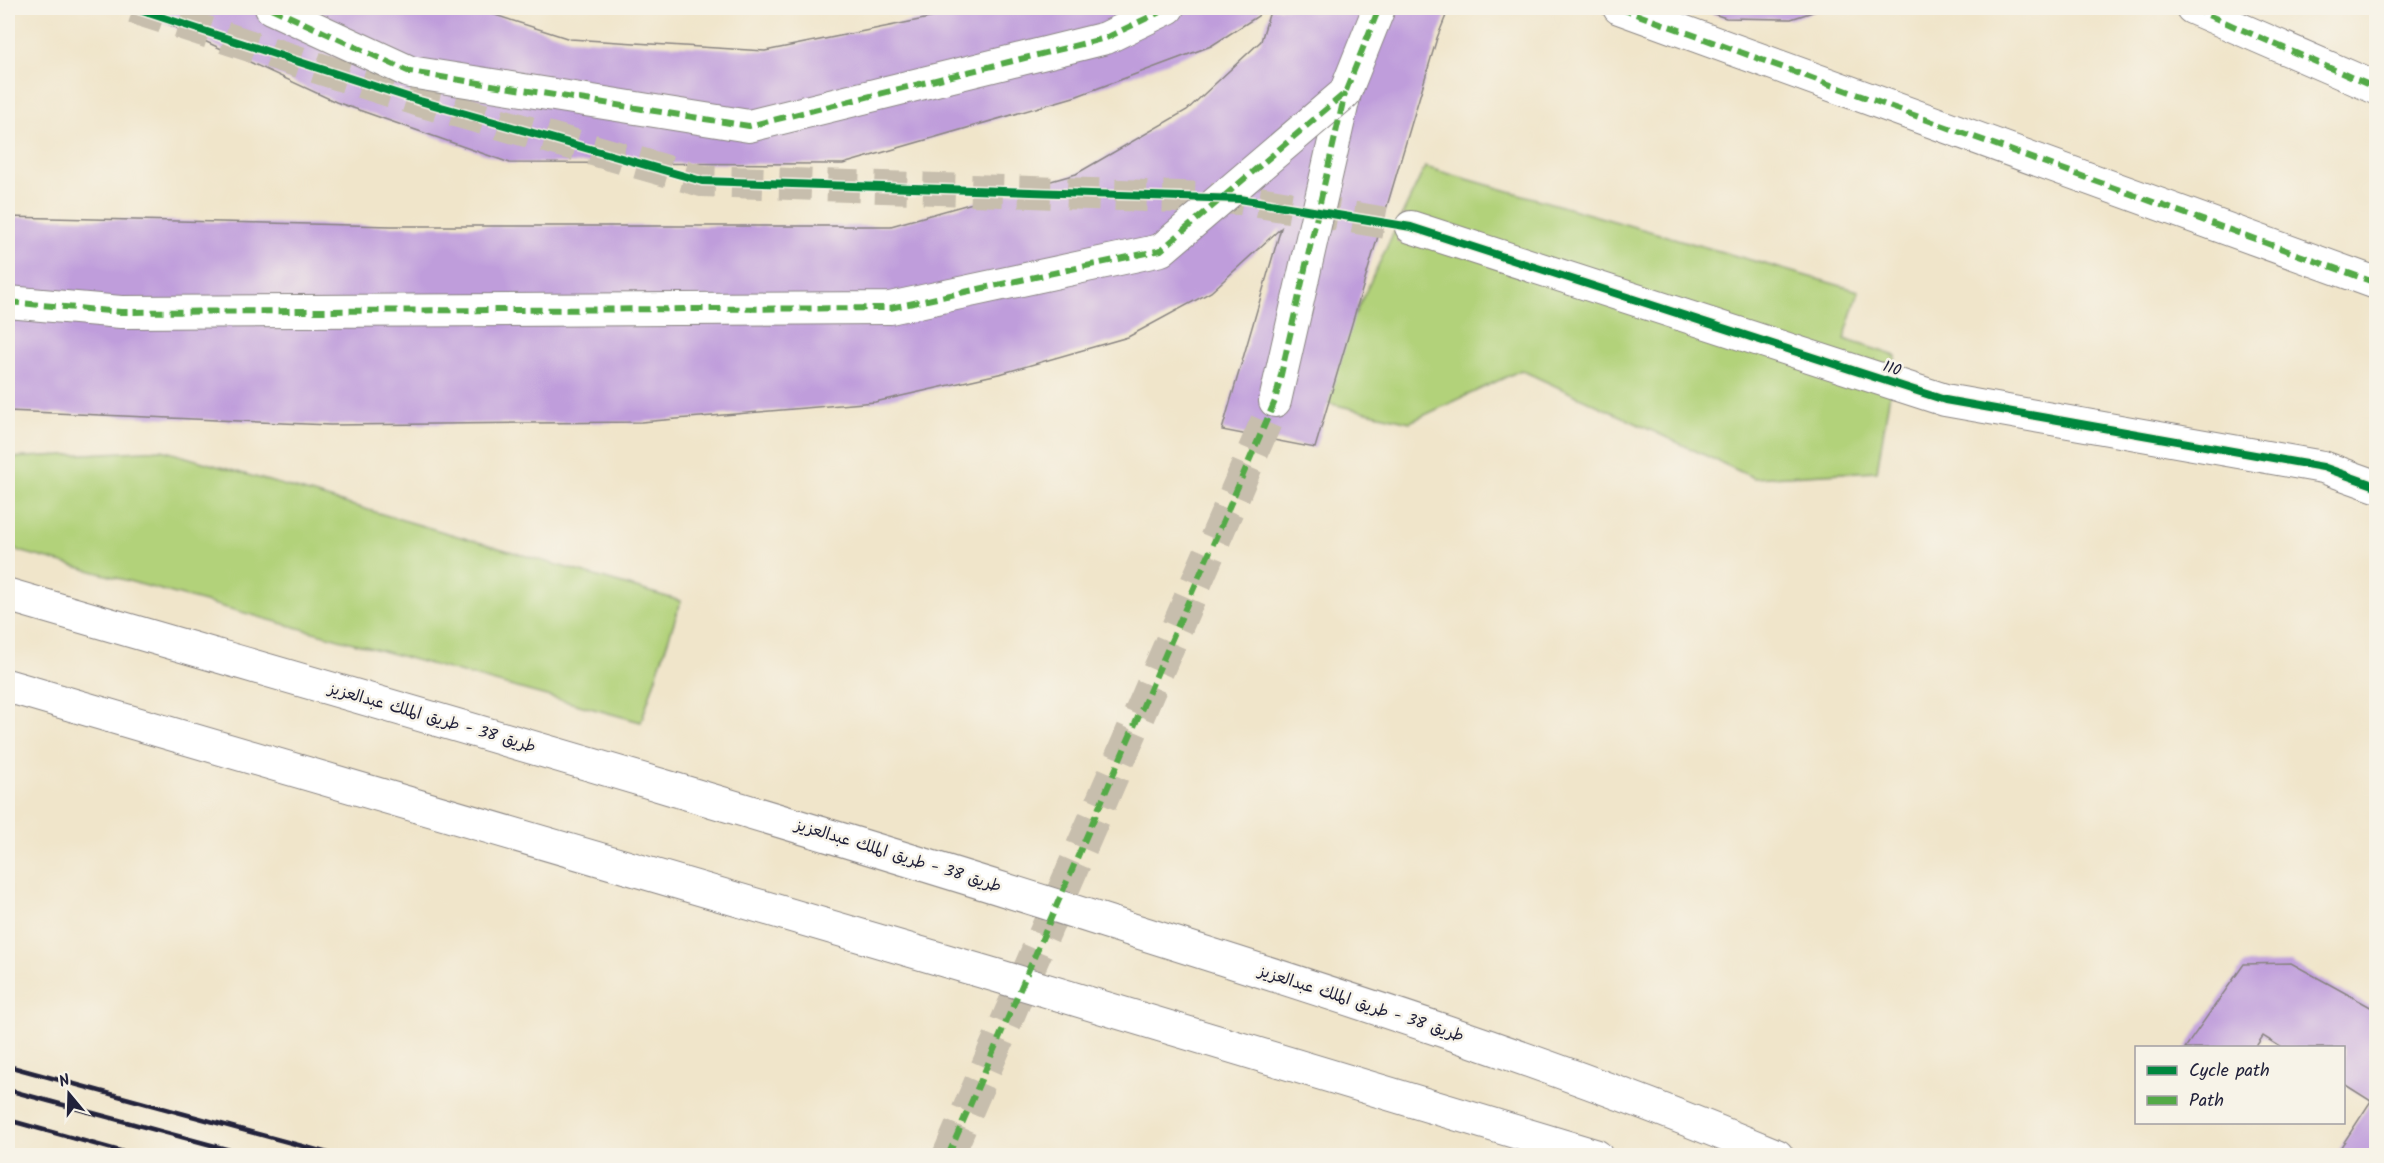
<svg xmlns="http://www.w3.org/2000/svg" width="2384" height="1163" font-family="Kalam,'Playpen Sans Arabic',sans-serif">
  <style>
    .green { fill: #b2d27a; stroke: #6a7a5a; stroke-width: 1.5 }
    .building { fill: #bf9ddb }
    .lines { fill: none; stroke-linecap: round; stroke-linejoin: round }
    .street-tunnel { stroke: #c7bead; stroke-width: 32; stroke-dasharray: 32 16; stroke-linecap: butt }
    .street-casing { stroke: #898482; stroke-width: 34 }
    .primary-casing { stroke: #898482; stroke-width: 35 }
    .street { stroke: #fff; stroke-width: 32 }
    .primary { stroke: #fff; stroke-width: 33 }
    .rail { stroke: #22223b; stroke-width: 4.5 }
    .street-bridge-casing { stroke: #898482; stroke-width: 34; stroke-linecap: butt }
    .street-bridge { stroke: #fff; stroke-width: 32 }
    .quiet { stroke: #53aa46; stroke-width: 6; stroke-dasharray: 12 6; stroke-linecap: butt }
    .cycleway-casing { stroke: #f7f3e8; stroke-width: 11 }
    .cycleway { stroke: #00873e; stroke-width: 8 }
    .labels { text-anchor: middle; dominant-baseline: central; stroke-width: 5; stroke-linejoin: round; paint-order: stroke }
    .street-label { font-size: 16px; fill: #22223b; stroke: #f7f3e8 }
  </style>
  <rect width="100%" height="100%" fill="#f7f3e8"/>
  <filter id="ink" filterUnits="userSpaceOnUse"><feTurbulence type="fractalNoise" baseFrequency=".0167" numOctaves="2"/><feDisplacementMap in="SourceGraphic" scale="12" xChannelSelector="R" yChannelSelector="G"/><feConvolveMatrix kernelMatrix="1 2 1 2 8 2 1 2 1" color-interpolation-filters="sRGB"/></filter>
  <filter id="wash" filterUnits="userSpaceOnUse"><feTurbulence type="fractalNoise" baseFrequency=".008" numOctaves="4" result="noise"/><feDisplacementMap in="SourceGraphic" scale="24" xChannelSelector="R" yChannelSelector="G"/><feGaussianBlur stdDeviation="1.35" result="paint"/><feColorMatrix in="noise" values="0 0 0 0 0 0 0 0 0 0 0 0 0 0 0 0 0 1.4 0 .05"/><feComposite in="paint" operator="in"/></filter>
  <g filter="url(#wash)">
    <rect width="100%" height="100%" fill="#f0e5ca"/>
    <!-- green -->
    <g class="green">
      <path d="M1425 167 1859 291 1844 339 1896 356 1877 471 1754 478 1521 370 1410 422 1314 400Z"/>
      <path d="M162 450 681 601 641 722 8 548V458Z"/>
    </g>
    <g id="blocks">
      <!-- building -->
      <g class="building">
        <path d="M133 8H473L570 39 765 51 979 8H1261L1258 16 1211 46 1077 96 843 164 510 163 336 102Z"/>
        <path d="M1271 8H1449L1437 38 1315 448 1222 430 1281 228 1211 292 1128 337 1003 373 875 402 641 422 330 425 8 411V217L391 226H891L1076 174 1187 110 1261 41Z"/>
        <path d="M1695 8H1825L1791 19 1726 18Z"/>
        <path d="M2291 963 2376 1010V1156H2335L2371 1101 2344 1084V1048H2282L2263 1036 2255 1048H2185L2244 964Z"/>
      </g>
    </g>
  </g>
  <g filter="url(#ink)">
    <use href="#blocks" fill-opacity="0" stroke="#898482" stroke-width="1.5"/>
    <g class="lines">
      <!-- street-tunnel -->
      <g class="street-tunnel">
        <path d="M133 8 420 101 702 181 1240 199 1411 227"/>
        <path d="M948 1156 1275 401"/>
      </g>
      <defs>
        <g id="street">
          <path d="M271 8 410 72 749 126 1106 38 1168 8"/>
          <path d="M1619 8 2376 283"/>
          <path d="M2192 8 2376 88"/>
          <path d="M1411 227 1945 400 2323 467 2376 486"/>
          <path d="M1275 401 1345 93"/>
        </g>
        <g id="primary">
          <path d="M8 595C375 702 743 806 1107 922 1333 993 1558 1064 1777 1156"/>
          <path d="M8 686 998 976 1596 1156"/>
        </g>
      </defs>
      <!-- street casing -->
      <use href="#street" class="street-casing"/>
      <!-- primary casing -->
      <use href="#primary" class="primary-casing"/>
      <!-- street -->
      <use href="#street" class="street"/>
      <!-- primary -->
      <use href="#primary" class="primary"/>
      <!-- rail -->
      <g class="rail">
        <path d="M8 1066 339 1156"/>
        <path d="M8 1090 252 1156"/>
        <path d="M8 1120 138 1156"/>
      </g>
      <defs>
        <path id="street-bridge" d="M8 302 121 312 890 308 1161 250 1345 93 1379 8"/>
      </defs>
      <!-- street-bridge casing -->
      <use href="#street-bridge" class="street-bridge-casing"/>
      <!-- street-bridge -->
      <use href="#street-bridge" class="street-bridge"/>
      <!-- quiet -->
      <g class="quiet">
        <path d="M271 8 410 72 749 126 1106 38 1168 8"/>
        <path d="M1619 8 2376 283"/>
        <path d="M2192 8 2376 88"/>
        <path d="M8 302 121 312 890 308 1161 250 1345 93 1379 8"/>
        <path d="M948 1156 1275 401 1345 93"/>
      </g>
      <defs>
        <path id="cycleway" d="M133 8 420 101 702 181 1240 199 1411 227 1945 400 2323 467 2376 486"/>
      </defs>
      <!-- cycleway casing -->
      <use href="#cycleway" class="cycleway-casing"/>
      <!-- cycleway -->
      <use href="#cycleway" class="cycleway"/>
    </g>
  </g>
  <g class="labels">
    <!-- street labels -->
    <g class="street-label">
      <text transform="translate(1892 369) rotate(18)">110</text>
      <text transform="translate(432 718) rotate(16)">طريق 38 - طريق الملك عبدالعزيز</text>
      <text transform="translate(898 856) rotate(17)">طريق 38 - طريق الملك عبدالعزيز</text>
      <text transform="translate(1361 1004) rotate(18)">طريق 38 - طريق الملك عبدالعزيز</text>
    </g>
  </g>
  <!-- margin -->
  <rect width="2384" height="1163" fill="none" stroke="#f7f3e8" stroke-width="30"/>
  <!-- legend -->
  <rect x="2135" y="1046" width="210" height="78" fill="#f7f3e8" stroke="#a29fa3" stroke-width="1.5"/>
  <rect x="2147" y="1066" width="30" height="9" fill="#00873e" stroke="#a29fa3" stroke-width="1.5"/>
  <text x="2189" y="1076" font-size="18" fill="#22223b">Cycle path</text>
  <rect x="2147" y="1096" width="30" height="9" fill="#53aa46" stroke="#a29fa3" stroke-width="1.5"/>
  <text x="2189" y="1106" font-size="18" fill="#22223b">Path</text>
  <!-- north arrow -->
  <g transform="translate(69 1094) rotate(341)" stroke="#f7f3e8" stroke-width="4.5" paint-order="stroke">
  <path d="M0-4.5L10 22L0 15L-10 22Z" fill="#22223b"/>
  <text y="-9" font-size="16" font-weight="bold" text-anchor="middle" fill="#22223b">N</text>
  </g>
</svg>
